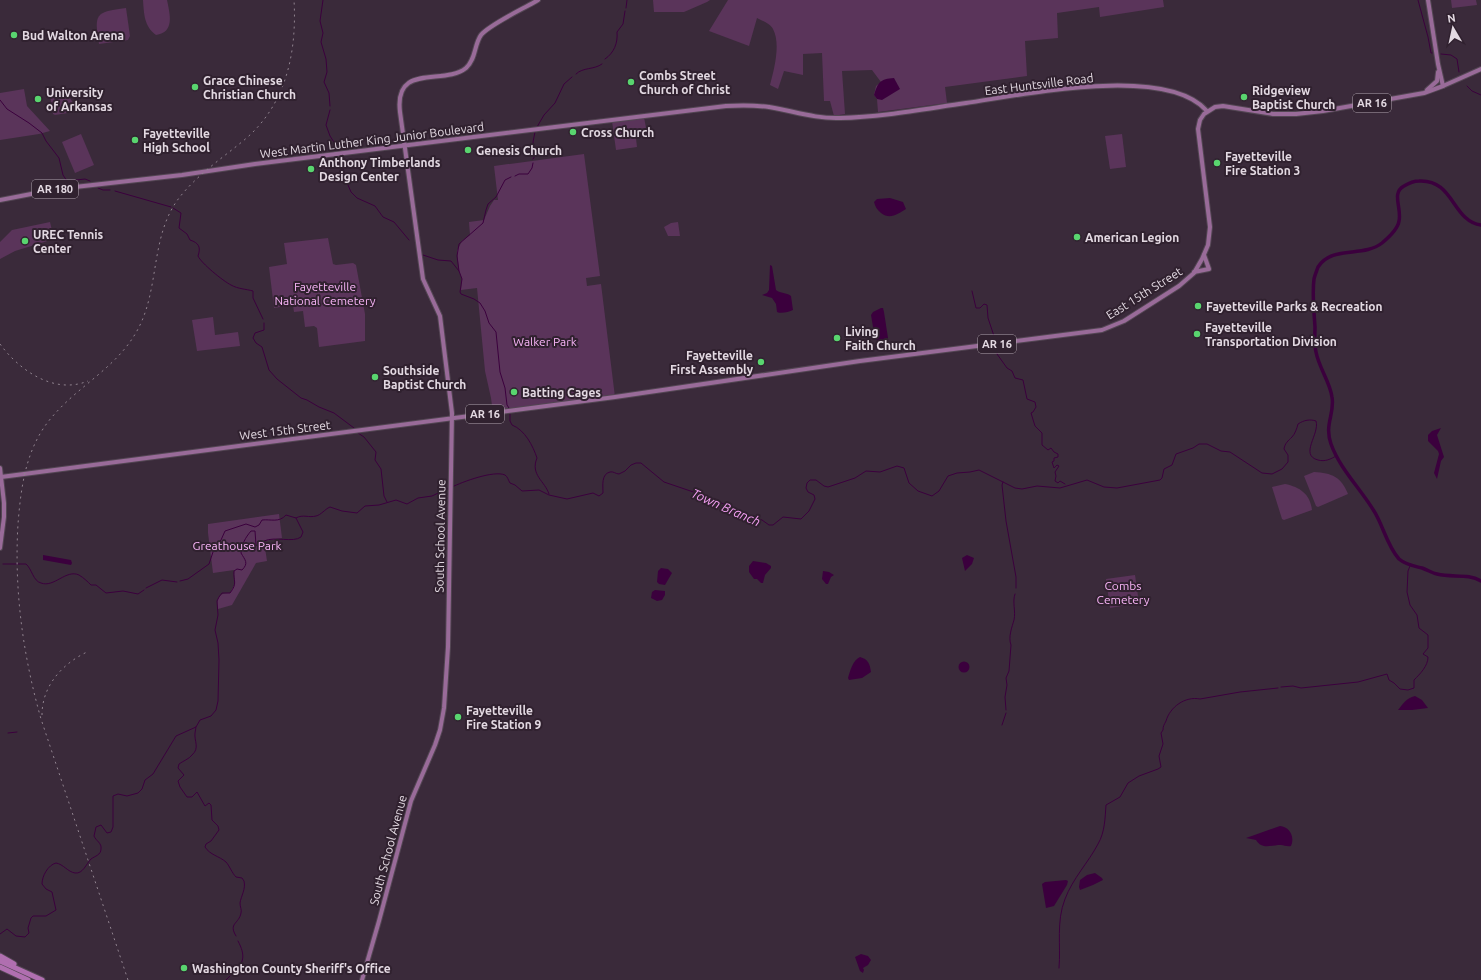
<svg xmlns="http://www.w3.org/2000/svg" width="1481" height="980" font-family="Ubuntu,sans-serif">
  <style>
    .green { fill: #5a345a }
    .water { fill: #3b003d }
    .lines { fill: none; stroke-linecap: round; stroke-linejoin: round }
    .stream { stroke: #3b003d; stroke-width: 1 }
    .river { stroke: #3b003d; stroke-width: 3.5 }
    .major-casing { stroke: #534653; stroke-width: 6 }
    .highway-casing { stroke: #534653; stroke-width: 7 }
    .major { stroke: #996b99; stroke-width: 4 }
    .highway { stroke: #b06fb0; stroke-width: 5 }
    .rail { stroke: #90838f; stroke-width: 1; stroke-dasharray: 2 4; stroke-linecap: butt }
    .poi-dot { fill: #59d56f; stroke: #30212f; stroke-width: 1.5 }
    .labels { text-anchor: middle; dominant-baseline: central; stroke-width: 4; stroke-linejoin: round; paint-order: stroke }
    .shield { fill: #30212f; stroke: #ada2ac; stroke-width: 1 }
    .shield-label { font-size: 11px; font-weight: bold; fill: #e3d9e2 }
    .poi-label { font-size: 12px; font-weight: bold; fill: #e3d9e2; stroke: #30212f; text-anchor: start }
    .street-label { font-size: 12px; fill: #e3d9e2; stroke: #30212f }
    .park-label { font-size: 12px; fill: #f9b5f8; stroke: #30212f }
    .water-label { font-size: 13px; font-style: italic; fill: #f5a0f4; stroke: #30212f }
  </style>
  <rect width="100%" height="100%" fill="#3a2a3a"/>
  <!-- green -->
  <g class="green">
    <path d="M143 0H167C170 15 175 32 156 35 144 26 144 14 143 0Z"/>
    <path d="M653 0H710L707 2 684 12H654Z"/>
    <path d="M728 0H1163L1164 7 1100 17 1099 7 1057 13 1058 38 1025 41 1027 76 945 87 947 103 878 112 877 99 874 95 876 86 881 82 872 70 842 71 845 114 834 116 830 101H824L822 53 803 54V75L784 71 778 89 770 85C774 70 781 44 773 29 770 23 762 21 757 18L749 46 709 31Z"/>
    <path d="M1451 0H1476L1477 5 1452 8Z"/>
    <path d="M126 8 130 36 128 40 99 44C94 14 95 12 126 8Z"/>
    <path d="M24 89 27 106 50 131 39 134 0 140V93Z"/>
    <path d="M57 93C69 94 75 101 74 112L55 115 53 114 50 95Z"/>
    <path d="M644 117 646 128 635 130 637 147 616 150 612 121Z"/>
    <path d="M81 134 94 165 75 173 62 142Z"/>
    <path d="M1122 134 1126 167 1110 169 1105 136Z"/>
    <path d="M584 154 600 276 586 278 587 286 601 284 615 397 493 413 491 398 485 371 477 288 461 290 462 279 459 271 457 251 462 241 470 235 469 222 484 220 490 206 494 200H498L494 166Z"/>
    <path d="M50 222 54 239 15 251 0 259V242L12 230Z"/>
    <path d="M678 222 680 236H668L664 227 671 223Z"/>
    <path d="M328 238 333 264 336 265 353 263 356 265 365 314V341L319 347 317 328 314 326 305 327 303 311 294 312 293 305 274 308 269 267 287 264 284 243Z"/>
    <path d="M213 317 215 335 238 332 240 346 197 351 192 320Z"/>
    <path d="M1314 472C1332 473 1341 477 1348 494L1318 507 1316 506 1304 476Z"/>
    <path d="M1285 484C1300 487 1310 494 1312 510L1284 520 1282 519 1272 487Z"/>
    <path d="M279 514 282 538 264 541 267 561 256 563 232 605 218 609C216 599 219 592 230 593L235 584 234 570 213 573 208 533V524Z"/>
    <path d="M1135 575 1139 603 1110 608 1106 579Z"/>
  </g>
  <!-- water -->
  <g class="water">
    <path d="M894 78 900 89 882 100 877 99 874 95C878 82 880 79 894 78Z"/>
    <path d="M890 198 903 202 906 209C898 214 890 220 881 213 877 210 875 206 874 202L877 199Z"/>
    <path d="M770 265 772 266 776 290C781 294 786 292 791 296L793 310C789 312 781 314 777 312L776 304 772 298 762 295 767 293 769 290Z"/>
    <path d="M881 308H883L884 312 888 338 886 341 879 342 875 339 871 315 873 312Z"/>
    <path d="M1441 428 1437 435 1444 457 1441 461 1437 479 1434 473 1439 454 1438 451 1428 441V435L1432 431Z"/>
    <path d="M43 555 71 560 72 563 71 565 43 560Z"/>
    <path d="M967 555 974 558 972 564 965 571 962 558Z"/>
    <path d="M753 561 766 563 771 566V568L765 575 763 583H761L757 579H754L749 572V566Z"/>
    <path d="M661 568 668 569 672 573 665 585 659 584 657 582 658 571Z"/>
    <path d="M823 571 829 572 834 575 831 577 828 584H826L822 579Z"/>
    <path d="M655 590 665 591V595L662 600 657 601 651 598 652 592Z"/>
    <path d="M860 657C868 659 870 664 871 672L862 678 849 680 848 678C850 671 853 660 860 657Z"/>
    <circle cx="964" cy="667" r="5.5"/>
    <path d="M1415 696 1422 700 1428 708 1412 710H1398C1403 704 1406 698 1415 696Z"/>
    <path d="M1280 826C1290 827 1295 837 1291 846 1287 847 1284 845 1281 845 1271 845 1262 850 1256 840L1246 838Z"/>
    <path d="M1095 873 1102 878 1103 880 1093 885 1080 890 1079 887 1080 880 1087 875Z"/>
    <path d="M1066 880 1068 881 1067 885 1054 906 1046 908 1042 884 1045 882Z"/>
    <path d="M861 954 868 956 871 960 868 965 863 968 864 970 863 973 860 971 855 957Z"/>
  </g>
  <g class="lines">
    <!-- stream -->
    <g class="stream">
      <path d="M323 0 320 21 323 33 321 42 326 59 327 72 324 82 329 93 330 106"/>
      <path d="M1418 0 1428 37 1431 53H1432"/>
      <path d="M626 8 627 0"/>
      <path d="M1441 54 1451 55 1457 59 1459 72"/>
      <path d="M605 59C614 53 618 43 617 32L623 24 625 11"/>
      <path d="M576 74C583 67 594 70 602 64"/>
      <path d="M1467 86 1472 91 1481 95"/>
      <path d="M0 100 7 109 29 123 42 133 46 141 59 158 63 175 67 181 85 179 90 181"/>
      <path d="M330 110 326 125 330 136 339 150"/>
      <path d="M537 127 544 115 555 103 564 84 572 77"/>
      <path d="M341 158 345 178 351 192 357 198 375 206 383 217 394 222 409 240"/>
      <path d="M533 159 535 156 533 142 535 132"/>
      <path d="M515 176 519 174H528L532 168 533 163"/>
      <path d="M98 188 103 190H110"/>
      <path d="M115 191 171 207"/>
      <path d="M173 208 181 213 179 228 187 234 190 240C199 243 201 247 198 256 201 263 223 281 231 285 238 289 246 289 253 291V298L263 319"/>
      <path d="M423 255 438 260 451 261 459 271"/>
      <path d="M972 291 976 308H980L984 304 987 305 988 318 996 342"/>
      <path d="M264 323V330L255 333 253 338 256 343 262 347 269 370 277 379 301 398 307 400 319 407 334 413 354 428"/>
      <path d="M997 348V354L1007 368 1012 371 1015 378 1023 380 1027 399 1035 402 1036 407 1033 412 1031 413 1035 426 1042 433V445L1048 450 1051 448 1054 452 1058 454V457L1054 458V461L1052 462 1054 468 1057 465 1059 466 1055 472 1056 476 1055 481 1058 483 1060 481 1065 484"/>
      <path d="M509 408 507 405 505 388 500 372 496 332 489 323 485 311 480 303 474 299 461 294 460 292 462 279 459 271 457 256 459 244 483 223 486 210 488 204 496 197 505 180 511 177"/>
      <path d="M510 414V421L512 425C525 430 533 446 537 458 530 475 545 481 549 494"/>
      <path d="M358 433 364 437 376 452 375 460 381 469 384 496 387 502"/>
      <path d="M1003 482 1002 485 1006 521 1016 577V588"/>
      <path d="M452 487C462 482 494 470 505 475 508 477 508 480 510 483L515 485 522 491 539 490 549 495 567 499 593 493 599 496 603 493C603 486 601 474 610 472 613 471 616 474 619 474L625 471 631 465 636 463H641L664 482 714 499 746 516 762 520 769 525H773L783 517 801 519 809 511 815 499 814 495 808 492 806 488 807 483 810 480H816L824 486 828 487 855 478 866 471 880 472 897 466 904 468 909 483 918 491 932 496 939 491 948 476 957 473 970 472 979 470 1015 488 1022 489 1037 486 1060 488 1087 480 1104 487 1117 488 1160 480 1162 478 1164 469 1172 465 1176 454 1193 448 1199 444H1207L1221 451 1230 452 1262 473 1272 474 1282 469 1288 462V455L1284 449C1285 443 1288 441 1292 437 1295 434 1297 428 1298 424 1304 420 1310 419 1316 421 1320 434 1299 455 1318 460 1325 462 1331 459 1336 456"/>
      <path d="M3 564H26C32 569 33 581 41 583 54 588 66 569 79 575 84 578 88 582 91 585H96L106 593 123 591 138 594 144 590"/>
      <path d="M180 581 188 579 209 564 215 546 221 540 225 531 246 524 255 527 259 525 262 520C271 519 279 523 286 515L296 518C303 514 309 518 316 516 321 515 325 509 330 507L342 511 357 513 365 506 379 505 396 500 407 504 418 498 432 496 449 488"/>
      <path d="M146 588 162 580 177 582"/>
      <path d="M1281 687 1293 686 1301 688 1358 682 1387 674 1389 680 1394 683 1400 689 1408 690 1414 688V680C1420 674 1428 666 1428 657L1423 654 1428 648V635L1419 628 1417 615 1410 605 1407 592 1408 571 1410 566"/>
      <path d="M1006 710 1005 697 1007 685 1006 678 1009 671 1011 645C1008 637 1012 627 1014 620 1016 611 1012 602 1015 594"/>
      <path d="M1002 725 1006 713"/>
      <path d="M196 727C196 729 195 731 195 733 194 741 200 748 192 755 189 759 183 761 179 764L178 768 184 775 178 781 180 787 187 797H192L197 792 205 806 209 803 211 805 212 820 218 826 219 830 211 841 206 844 205 847C210 855 219 856 226 862 229 865 232 873 236 877L242 878 244 881C246 889 241 896 240 903 240 907 242 910 241 913 239 924 228 923 236 936"/>
      <path d="M8 733 17 732"/>
      <path d="M0 934 7 929 16 936 25 937 29 933 28 928 31 918 33 916H46L56 910 52 892 46 889 42 884C42 876 48 865 56 863 63 864 68 872 75 873 83 874 86 864 91 859 95 856 101 855 101 849 102 843 96 841 94 836L96 827 101 825 107 833 111 832 113 827V796L118 794 127 796 138 793 142 789 145 780 153 774 176 736 196 727 200 720 211 716 216 710 218 701 219 660 218 643 215 630 218 615 217 601 219 597 222 593H230C238 583 233 581 234 571L237 569 242 570C249 563 245 560 241 553 242 544 245 538 251 531H255L256 545 258 546 262 545 264 541C275 536 293 543 301 537L303 532 296 518"/>
      <path d="M1059 968C1061 945 1056 922 1065 899 1073 878 1088 863 1098 844 1105 832 1105 818 1106 805L1120 797 1128 783 1139 776 1158 769 1161 767 1159 756 1163 744 1161 733 1163 730C1163 726 1164 725 1166 721 1170 707 1185 696 1200 699L1240 692 1278 688"/>
      <path d="M233 974C244 963 246 956 238 941"/>
      <path d="M226 980 230 976"/>
    </g>
    <!-- river -->
    <path class="river" d="M1481 225C1452 221 1454 179 1419 181 1414 181 1409 183 1404 186 1391 193 1402 208 1399 221 1398 229 1388 238 1382 243 1363 258 1332 245 1318 267 1317 270 1315 275 1314 279 1312 294 1314 311 1315 327 1315 335 1314 344 1316 352 1319 368 1330 382 1332 397 1335 414 1324 424 1331 444 1340 469 1360 488 1374 511 1383 525 1387 546 1399 559 1406 565 1414 566 1422 568 1428 570 1432 573 1437 574 1452 578 1468 573 1481 581"/>
    <defs>
      <g id="major">
        <path d="M1428 0 1438 64 1443 86"/>
        <path d="M1427 90 1437 81 1438 72"/>
        <path d="M0 200 57 189 182 175 255 164 726 106C741 105 754 105 769 107 793 111 816 119 840 118 882 117 924 109 966 103 1022 95 1166 64 1207 111"/>
        <path d="M1194 272 1209 269 1204 255"/>
        <path d="M0 468 4 503V517L0 548"/>
        <path d="M1 477 615 397 860 361 1102 330 1124 321 1179 286 1194 273 1202 259 1208 245 1210 227 1198 129 1200 120 1204 114 1215 107 1223 106 1273 114H1296L1323 111 1424 93 1443 86 1481 69"/>
        <path d="M362 980 379 921 411 801 435 745 440 730 444 708 448 647 452 413 440 316 423 279 400 112C394 62 444 86 466 68 476 59 474 45 481 35 490 24 525 8 538 0"/>
      </g>
      <g id="highway">
        <path d="M0 956 14 964"/>
        <path d="M0 961 42 980"/>
        <path d="M0 967 28 980"/>
      </g>
    </defs>
    <!-- major casing -->
    <use href="#major" class="major-casing"/>
    <!-- highway casing -->
    <use href="#highway" class="highway-casing"/>
    <!-- major -->
    <use href="#major" class="major"/>
    <!-- highway -->
    <use href="#highway" class="highway"/>
    <!-- rail -->
    <g class="rail">
      <path d="M0 344C19 370 54 395 88 381"/>
      <path d="M42 715C42 686 62 664 87 652"/>
      <path d="M128 980 41 719C23 655 14 591 18 524 21 486 26 447 52 417 79 385 118 367 138 329 160 288 150 236 179 198 197 175 221 159 243 141 286 106 297 53 294 0"/>
    </g>
  </g>
  <!-- markers -->
  <g class="poi-dot">
    <circle cx="14" cy="35" r="4"/>
    <circle cx="631" cy="82" r="4"/>
    <circle cx="195" cy="87" r="4"/>
    <circle cx="1244" cy="97" r="4"/>
    <circle cx="38" cy="99" r="4"/>
    <circle cx="573" cy="132" r="4"/>
    <circle cx="135" cy="140" r="4"/>
    <circle cx="468" cy="150" r="4"/>
    <circle cx="1217" cy="163" r="4"/>
    <circle cx="311" cy="169" r="4"/>
    <circle cx="1077" cy="237" r="4"/>
    <circle cx="25" cy="241" r="4"/>
    <circle cx="1198" cy="306" r="4"/>
    <circle cx="1197" cy="334" r="4"/>
    <circle cx="837" cy="338" r="4"/>
    <circle cx="761" cy="362" r="4"/>
    <circle cx="375" cy="377" r="4"/>
    <circle cx="514" cy="392" r="4"/>
    <circle cx="458" cy="717" r="4"/>
    <circle cx="184" cy="968" r="4"/>
  </g>
  <g class="labels">
    <!-- shield labels -->
    <g class="shield">
      <rect x="1353" y="94" width="38" height="18" rx="3"/>
      <rect x="32" y="180" width="46" height="18" rx="3"/>
      <rect x="978" y="335" width="38" height="18" rx="3"/>
      <rect x="466" y="405" width="38" height="18" rx="3"/>
    </g>
    <g class="shield-label">
      <text x="1372" y="103">AR 16</text>
      <text x="55" y="189">AR 180</text>
      <text x="997" y="344">AR 16</text>
      <text x="485" y="414">AR 16</text>
    </g>
    <!-- poi labels -->
    <g class="poi-label">
      <text x="22" y="35">Bud Walton Arena</text>
      <text x="639" y="75">Combs Street<tspan x="639" dy="14">Church of Christ</tspan></text>
      <text x="203" y="80">Grace Chinese<tspan x="203" dy="14">Christian Church</tspan></text>
      <text x="1252" y="90">Ridgeview<tspan x="1252" dy="14">Baptist Church</tspan></text>
      <text x="46" y="92">University<tspan x="46" dy="14">of Arkansas</tspan></text>
      <text x="581" y="132">Cross Church</text>
      <text x="143" y="133">Fayetteville<tspan x="143" dy="14">High School</tspan></text>
      <text x="476" y="150">Genesis Church</text>
      <text x="1225" y="156">Fayetteville<tspan x="1225" dy="14">Fire Station 3</tspan></text>
      <text x="319" y="162">Anthony Timberlands<tspan x="319" dy="14">Design Center</tspan></text>
      <text x="33" y="234">UREC Tennis<tspan x="33" dy="14">Center</tspan></text>
      <text x="1085" y="237">American Legion</text>
      <text x="1206" y="306">Fayetteville Parks &amp; Recreation</text>
      <text x="1205" y="327">Fayetteville<tspan x="1205" dy="14">Transportation Division</tspan></text>
      <text x="845" y="331">Living<tspan x="845" dy="14">Faith Church</tspan></text>
      <text x="753" y="355" text-anchor="end">Fayetteville<tspan x="753" dy="14">First Assembly</tspan></text>
      <text x="383" y="370">Southside<tspan x="383" dy="14">Baptist Church</tspan></text>
      <text x="522" y="392">Batting Cages</text>
      <text x="466" y="710">Fayetteville<tspan x="466" dy="14">Fire Station 9</tspan></text>
      <text x="192" y="968">Washington County Sheriff's Office</text>
    </g>
    <!-- street labels -->
    <g class="street-label">
      <text transform="translate(1039 84) rotate(-7)">East Huntsville Road</text>
      <text transform="translate(372 140) rotate(-7)">West Martin Luther King Junior Boulevard</text>
      <text transform="translate(1144 293) rotate(-32)">East 15th Street</text>
      <text transform="translate(285 430) rotate(-7)">West 15th Street</text>
      <text transform="translate(440 536) rotate(-89)">South School Avenue</text>
      <text transform="translate(388 850) rotate(-75)">South School Avenue</text>
    </g>
    <!-- park labels -->
    <g class="park-label">
      <text x="325" y="286">Fayetteville<tspan x="325" dy="14">National Cemetery</tspan></text>
      <text x="545" y="341">Walker Park</text>
      <text x="237" y="545">Greathouse Park</text>
      <text x="1123" y="585">Combs<tspan x="1123" dy="14">Cemetery</tspan></text>
    </g>
    <!-- water labels -->
    <g class="water-label">
      <text transform="translate(726 507) rotate(24)">Town Branch</text>
    </g>
  </g>
  <!-- north arrow -->
  <g transform="translate(1453 28) rotate(351)" stroke="#30212f" stroke-width="3" paint-order="stroke">
  <path d="M0-3L7 15L0 10L-7 15Z" fill="#e3d9e2"/>
  <text y="-6" font-size="11" font-weight="bold" text-anchor="middle" fill="#e3d9e2">N</text>
  </g>
</svg>
